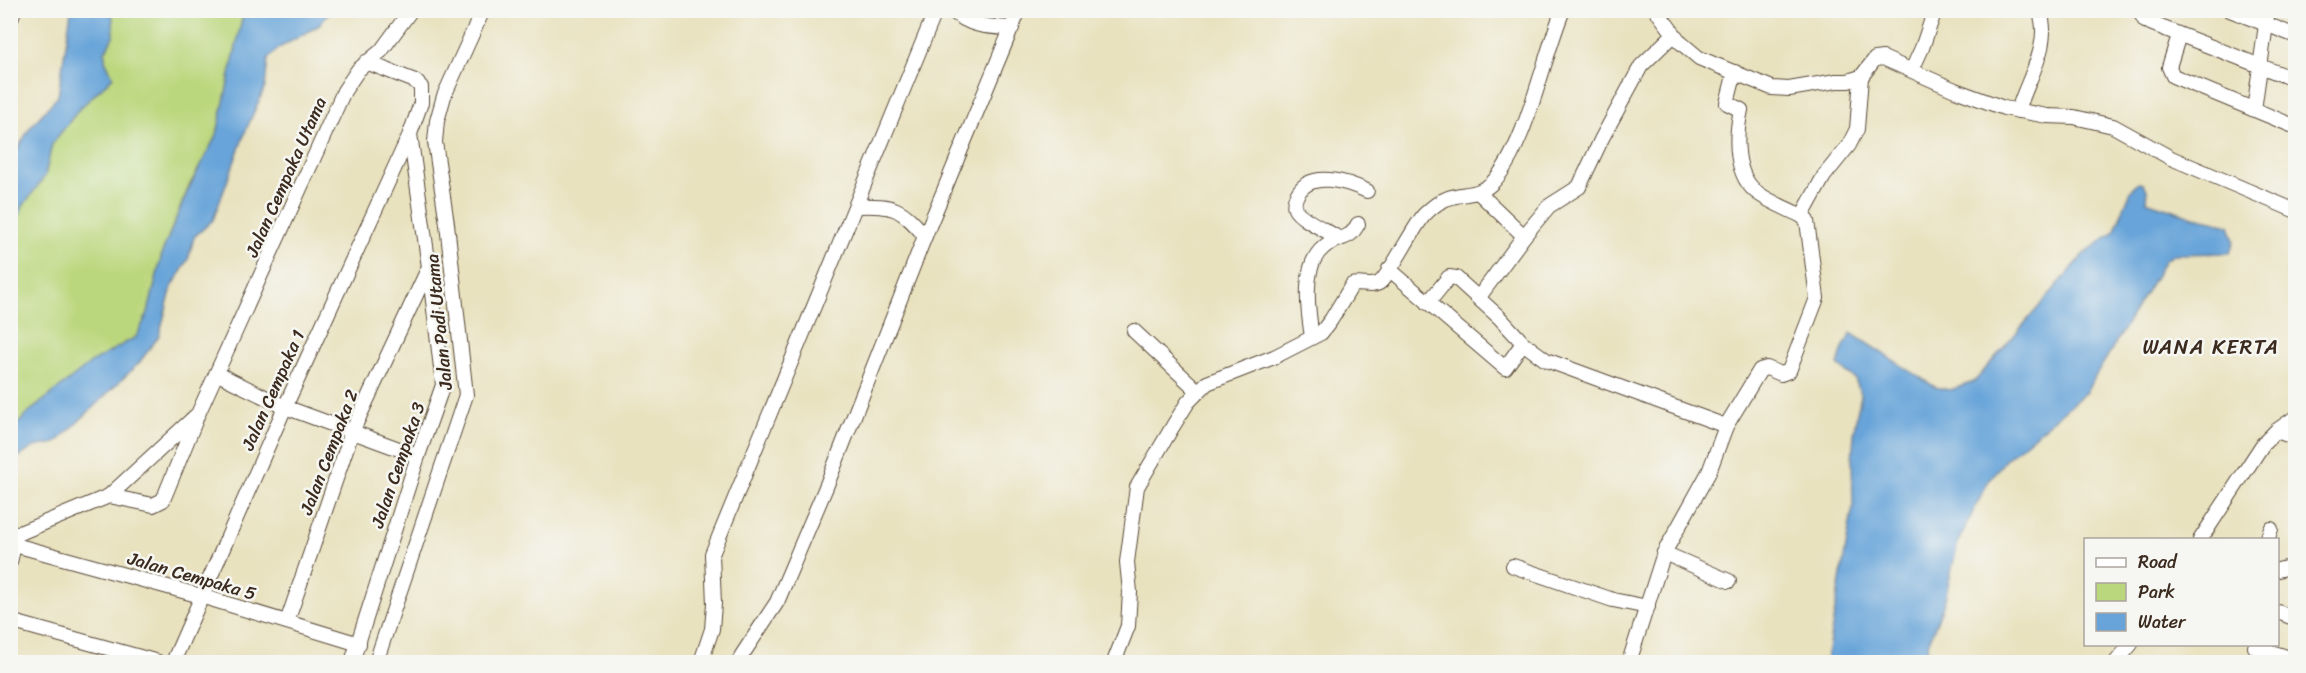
<svg xmlns="http://www.w3.org/2000/svg" width="2306" height="673" font-family="Sriracha,sans-serif">
  <style>
    .green { fill: #bbd77d; stroke: #7b804e; stroke-width: 1.5 }
    .water { fill: #68a4d9; stroke: #52677c; stroke-width: 1.5 }
    .lines { fill: none; stroke-linecap: round; stroke-linejoin: round }
    .minor-casing { stroke: #554636; stroke-width: 16 }
    .minor { stroke: #fff; stroke-width: 14 }
    .labels { text-anchor: middle; dominant-baseline: central; stroke-width: 5; stroke-linejoin: round; paint-order: stroke }
    .street-label { font-size: 18px; fill: #3b2a1e; stroke: #f6f6f2 }
    .quarter-label { font-size: 21px; letter-spacing: 1.5px; fill: #3b2a1e; stroke: #f6f6f2 }
  </style>
  <rect width="100%" height="100%" fill="#f6f6f2"/>
  <filter id="ink" filterUnits="userSpaceOnUse"><feTurbulence type="fractalNoise" baseFrequency=".0167" numOctaves="2"/><feDisplacementMap in="SourceGraphic" scale="12" xChannelSelector="R" yChannelSelector="G"/><feConvolveMatrix kernelMatrix="1 2 1 2 8 2 1 2 1" color-interpolation-filters="sRGB"/></filter>
  <filter id="wash" filterUnits="userSpaceOnUse"><feTurbulence type="fractalNoise" baseFrequency=".008" numOctaves="4" result="noise"/><feDisplacementMap in="SourceGraphic" scale="24" xChannelSelector="R" yChannelSelector="G"/><feGaussianBlur stdDeviation="1.35" result="paint"/><feColorMatrix in="noise" values="0 0 0 0 0 0 0 0 0 0 0 0 0 0 0 0 0 1.4 0 .05"/><feComposite in="paint" operator="in"/></filter>
  <g filter="url(#wash)">
    <rect width="100%" height="100%" fill="#e9e2bf"/>
    <!-- green -->
    <path class="green" d="M112 11H247L243 15 217 134 188 188 163 250 148 313 136 337 92 362 29 412 11 431V239L23 206 45 176 52 144 79 109 113 77 105 60V52L114 34Z"/>
    <!-- water -->
    <g class="water">
      <path d="M71 11H112L114 34 105 52V60L113 77 79 109 52 144 45 176 23 206 11 239V161L29 129 58 96Z"/>
      <path d="M247 11H330L318 26 279 48 268 59 265 87 246 130 213 220 194 237 188 260 172 287 159 336 139 363 56 443 34 447 17 458 11 467V431L29 412 92 362 136 337 148 313 163 250 189 188 217 134 243 15Z"/>
      <path d="M2138 183 2144 184 2147 190 2146 201 2191 216 2229 225 2234 241 2230 253 2174 254 2165 260 2086 392 2005 460 1988 482 1958 542 1944 603 1928 644 1927 651 1933 657 1948 662H1826L1853 506 1852 459 1855 423 1861 395 1855 379 1838 365 1843 348 1851 333 1935 387 1950 390 1974 382 2086 252 2114 232 2131 191Z"/>
    </g>
  </g>
  <g filter="url(#ink)">
    <g class="lines">
      <defs>
        <g id="minor">
          <path d="M952 10C969 27 990 27 1012 28"/>
          <path d="M1656 10 1680 42 1699 58 1772 88 1789 89 1836 81H1848L1861 77 1875 59 1883 58 1955 90 2004 108 2047 116 2074 117 2113 126 2171 158 2296 211"/>
          <path d="M2139 10 2145 21 2296 80"/>
          <path d="M2230 10 2296 36"/>
          <path d="M10 22 14 10"/>
          <path d="M2179 35 2169 67 2173 76 2296 127"/>
          <path d="M1912 70 1922 48 1935 10"/>
          <path d="M2254 110 2268 10"/>
          <path d="M2018 111C2027 79 2053 44 2039 10"/>
          <path d="M1479 193 1524 236 1479 297"/>
          <path d="M857 206C895 205 900 207 925 236"/>
          <path d="M1802 216 1824 176 1849 145 1857 129 1861 77"/>
          <path d="M1524 236 1549 206 1579 187 1602 138 1641 66 1674 34"/>
          <path d="M1338 238C1328 231 1300 219 1295 209 1293 204 1295 199 1297 195 1310 169 1348 182 1367 191"/>
          <path d="M1389 269 1505 368 1523 343"/>
          <path d="M1428 303 1449 277 1456 278 1499 317 1523 343 1546 360 1726 426"/>
          <path d="M1134 331 1198 391"/>
          <path d="M1312 337C1308 312 1301 265 1324 247 1331 240 1341 240 1349 235 1353 233 1356 227 1358 224"/>
          <path d="M218 374 285 407 418 456"/>
          <path d="M2276 431 2296 438"/>
          <path d="M109 496 153 505 163 500 196 419"/>
          <path d="M10 537 109 496 198 414 344 91 358 70 381 51 411 10"/>
          <path d="M2200 540 2263 444 2276 431 2296 417"/>
          <path d="M2267 540 2271 529"/>
          <path d="M15 545 201 596 359 644"/>
          <path d="M1664 553 1729 581"/>
          <path d="M10 562 16 537"/>
          <path d="M1513 566 1613 600 1648 607"/>
          <path d="M2278 570 2286 568 2296 572"/>
          <path d="M2278 612 2296 619"/>
          <path d="M10 621 158 662"/>
          <path d="M287 622 352 432 429 267"/>
          <path d="M2256 644 2255 647 2296 660"/>
          <path d="M173 662 285 407 410 134"/>
          <path d="M352 662 418 456 443 385 429 267 410 134 421 103V87L415 81 366 62"/>
          <path d="M376 662 466 395 447 224 435 142 437 121 444 96 483 10"/>
          <path d="M701 662 712 629 714 604 712 554 936 10"/>
          <path d="M739 662 742 655 777 602 826 487 925 236 1019 10"/>
          <path d="M1114 662 1128 626 1130 592 1127 562 1137 487 1173 426 1188 402 1207 383 1274 357 1321 333 1331 320 1352 285C1361 282 1370 288 1379 283 1388 278 1413 228 1424 215 1430 209 1438 202 1446 199 1462 192 1478 197 1492 183 1526 149 1543 57 1563 10"/>
          <path d="M1629 662 1664 553 1709 472 1726 426 1760 370 1767 368 1781 374 1789 371 1817 298 1807 221 1802 216C1788 209 1772 203 1759 194 1734 177 1735 137 1741 110L1727 103 1735 72"/>
          <path d="M2116 662 2131 644"/>
        </g>
      </defs>
      <!-- minor casing -->
      <use href="#minor" class="minor-casing"/>
      <!-- minor -->
      <use href="#minor" class="minor"/>
    </g>
  </g>
  <g class="labels">
    <!-- street labels -->
    <g class="street-label">
      <text transform="translate(286 177) rotate(-66)">Jalan Cempaka Utama</text>
      <text transform="translate(439 322) rotate(-96)">Jalan Padi Utama</text>
      <text transform="translate(273 390) rotate(-66)">Jalan Cempaka 1</text>
      <text transform="translate(329 452) rotate(-69)">Jalan Cempaka 2</text>
      <text transform="translate(398 465) rotate(-71)">Jalan Cempaka 3</text>
      <text transform="translate(192 576) rotate(16)">Jalan Cempaka 5</text>
    </g>
    <!-- quarter labels -->
    <g class="quarter-label">
      <text x="2211" y="347">WANA KERTA</text>
    </g>
  </g>
  <!-- margin -->
  <rect width="2306" height="673" fill="none" stroke="#f6f6f2" stroke-width="36"/>
  <!-- legend -->
  <rect x="2084" y="538" width="195" height="108" fill="#f6f6f2" stroke="#aba49d" stroke-width="1.5"/>
  <rect x="2096" y="558" width="30" height="9" fill="#ffffff" stroke="#aba49d" stroke-width="1.5"/>
  <text x="2138" y="568" font-size="18" fill="#3b2a1e">Road</text>
  <rect x="2096" y="583" width="30" height="18" fill="#bbd77d" stroke="#aba49d" stroke-width="1.5"/>
  <text x="2138" y="598" font-size="18" fill="#3b2a1e">Park</text>
  <rect x="2096" y="613" width="30" height="18" fill="#68a4d9" stroke="#aba49d" stroke-width="1.5"/>
  <text x="2138" y="628" font-size="18" fill="#3b2a1e">Water</text>
</svg>
